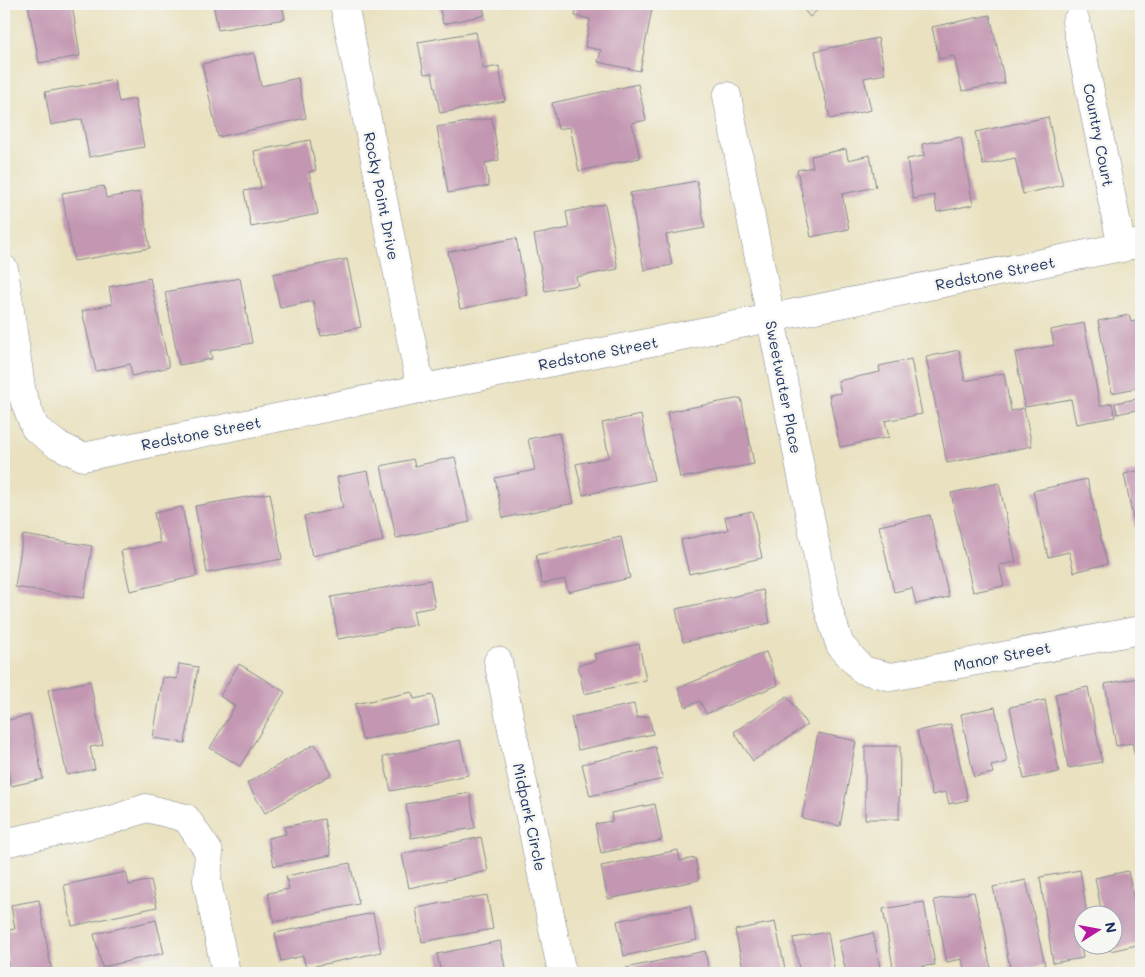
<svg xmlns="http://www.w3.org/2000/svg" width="1145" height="977" font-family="Mali,sans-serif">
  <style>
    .building { fill: #c396b1 }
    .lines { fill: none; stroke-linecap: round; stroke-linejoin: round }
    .street-casing { stroke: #82888e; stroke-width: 29 }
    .street { stroke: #fff; stroke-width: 28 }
    .labels { text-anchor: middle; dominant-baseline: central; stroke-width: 5; stroke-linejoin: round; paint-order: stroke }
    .street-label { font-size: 15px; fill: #1b2f5e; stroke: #f6f6f2 }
  </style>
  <rect width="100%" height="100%" fill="#f6f6f2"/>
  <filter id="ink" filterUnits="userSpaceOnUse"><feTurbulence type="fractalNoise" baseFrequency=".02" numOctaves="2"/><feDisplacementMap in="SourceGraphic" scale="10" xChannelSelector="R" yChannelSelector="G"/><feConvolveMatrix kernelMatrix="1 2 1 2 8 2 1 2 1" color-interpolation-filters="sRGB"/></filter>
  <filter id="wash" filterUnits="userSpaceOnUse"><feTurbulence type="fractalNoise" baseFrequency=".0096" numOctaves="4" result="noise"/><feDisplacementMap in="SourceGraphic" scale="20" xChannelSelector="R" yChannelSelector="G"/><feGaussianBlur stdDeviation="1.12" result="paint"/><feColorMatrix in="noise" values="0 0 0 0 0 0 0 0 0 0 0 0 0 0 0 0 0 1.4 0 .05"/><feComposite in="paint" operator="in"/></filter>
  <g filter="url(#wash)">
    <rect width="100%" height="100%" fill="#e9e1bf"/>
    <g id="blocks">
      <!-- building -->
      <g class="building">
        <path d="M28 4H72L80 56 39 63Z"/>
        <path d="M213 4H282L285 19 218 30Z"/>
        <path d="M439 4H482L485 15 443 24Z"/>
        <path d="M577 4H653L640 71 598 62 601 50 585 47 590 19 575 16Z"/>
        <path d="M799 4H824L810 17Z"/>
        <path d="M990 15 1005 83 962 91 954 56 939 59 932 27Z"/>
        <path d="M476 32 483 69 499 66 505 101 440 113 432 73 424 74 418 42Z"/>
        <path d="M878 38 885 74 864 78 871 110 830 119 815 51Z"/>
        <path d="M254 53 261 86 298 78 306 118 218 137 202 64Z"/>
        <path d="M114 80 119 102 135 99 144 147 89 157 82 119 51 125 45 92Z"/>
        <path d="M638 84 646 120 632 123 640 158 579 171 570 127 558 129 552 103Z"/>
        <path d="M1048 117 1063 185 1023 194 1015 158 983 165 975 132Z"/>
        <path d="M492 118 499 160 485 163 489 186 448 193 437 127Z"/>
        <path d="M961 137 973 205 937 212 934 195 913 199 907 159 924 156 922 144Z"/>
        <path d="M310 140 316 170 309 172 318 214 251 227 244 191 261 188 254 151Z"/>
        <path d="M846 149 848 160 870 155 876 187 842 194 849 229 811 237 797 170 813 167 811 156Z"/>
        <path d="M697 181 705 228 666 235 672 265 644 270 630 193Z"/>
        <path d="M104 186 106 198 140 192 150 248 74 261 62 193Z"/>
        <path d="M605 204 618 269 576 277 578 285 545 291 534 235 569 228 566 212Z"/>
        <path d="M516 238 527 295 460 309 448 252Z"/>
        <path d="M347 259 361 327 321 336 313 301 280 308 273 274Z"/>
        <path d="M150 278 169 367 132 376 130 364 96 371 82 311 112 304 109 287Z"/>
        <path d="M240 278 252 343 210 351 212 359 179 365 165 292Z"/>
        <path d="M1129 315 1131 322 1141 320V387L1112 393 1098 321Z"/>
        <path d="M1084 323 1100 406 1112 403 1115 417 1076 424 1071 399 1025 407 1015 353 1054 345 1051 330Z"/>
        <path d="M959 350 965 381 1004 373 1011 411 1024 408 1032 446 947 463 926 357Z"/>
        <path d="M911 359 922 414 885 421 889 437 840 447 829 395 841 393 838 381 880 372 879 366Z"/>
        <path d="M741 398 754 464 680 478 667 412Z"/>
        <path d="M1141 398V409L1117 414 1115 403Z"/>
        <path d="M641 415 654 480 583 495 576 464 609 457 602 423Z"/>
        <path d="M559 433 574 503 503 518 495 478 535 470 528 439Z"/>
        <path d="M455 457 470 522 396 538 381 466 413 459 415 466Z"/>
        <path d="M1141 470V552H1140L1124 474Z"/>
        <path d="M368 471 383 541 312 556 304 516 343 508 337 477Z"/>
        <path d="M1087 479 1107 564 1074 572 1069 552 1048 557 1033 491Z"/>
        <path d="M999 483 1016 562 999 565 1004 586 973 592 951 493Z"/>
        <path d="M270 493 282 559 207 573 195 506Z"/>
        <path d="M182 507 197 576 130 591 121 551 160 543 154 513Z"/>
        <path d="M752 511 762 558 689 574 681 540 728 530 725 517Z"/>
        <path d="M930 515 949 597 916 604 912 588 894 592 879 526Z"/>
        <path d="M23 535 92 546 84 598 15 587Z"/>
        <path d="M621 537 630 578 568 592 565 579 542 584 536 555Z"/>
        <path d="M430 580 435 607 413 611 416 625 338 639 331 597Z"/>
        <path d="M763 590 770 623 683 642 676 609Z"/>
        <path d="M639 644 646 680 584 694 578 665 596 661 594 654Z"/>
        <path d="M766 652 778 685 706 714 700 701 686 707 678 688Z"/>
        <path d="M179 664 198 667 185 743 153 738 163 677 177 679Z"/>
        <path d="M239 664 285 692 240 766 210 748 235 706 220 696Z"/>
        <path d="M1138 678 1141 694V755L1135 756 1132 743 1116 746 1105 684Z"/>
        <path d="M90 681 103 745 90 747 95 769 67 775 48 690Z"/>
        <path d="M1088 687 1102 762 1068 768 1055 694Z"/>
        <path d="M412 692 414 699 433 695 439 724 362 740 355 704Z"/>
        <path d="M787 696 807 725 753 761 734 732Z"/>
        <path d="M1045 700 1059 772 1024 779 1010 707Z"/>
        <path d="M634 704 637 718 649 716 653 734 578 750 571 717Z"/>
        <path d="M995 707 1007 762 991 766 993 773 974 777 961 714Z"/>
        <path d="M30 715 43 779 11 786 7 767H4V721Z"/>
        <path d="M951 724 968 800 949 804 946 792 932 795 917 731Z"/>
        <path d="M818 733 856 741 840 826 802 818Z"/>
        <path d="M460 740 468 775 391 791 383 757Z"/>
        <path d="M315 744 332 774 265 813 247 783Z"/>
        <path d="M865 746H900L899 819H865Z"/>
        <path d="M655 747 663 779 590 796 582 764Z"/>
        <path d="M470 793 475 828 411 838 406 804Z"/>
        <path d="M655 804 662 840 601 853 595 824 612 821 611 813Z"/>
        <path d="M324 819 331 855 274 866 268 838 286 834 284 827Z"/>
        <path d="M481 837 488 871 409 888 402 854Z"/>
        <path d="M678 850 680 861 695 858 699 880 608 899 601 866Z"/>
        <path d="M350 863 359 904 274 922 268 893 289 889 286 876Z"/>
        <path d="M1080 870 1087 914H1082V934L1079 935 1083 958 1053 963 1040 877Z"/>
        <path d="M1128 871 1141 935V944L1110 951 1109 944H1112V914H1102L1095 878Z"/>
        <path d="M126 872 129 885 151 880 157 907 72 926 64 885Z"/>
        <path d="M1026 880 1045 965 1011 972 993 887Z"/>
        <path d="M974 892 992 973H965L962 959 947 962 934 900Z"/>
        <path d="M487 895 493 929 422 942 416 908Z"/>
        <path d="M39 900 52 973H9L4 931 15 929 11 905Z"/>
        <path d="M924 902 935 965 923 966 924 973H894L883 909Z"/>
        <path d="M690 906 697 940 624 956 617 921Z"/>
        <path d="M373 913 381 952 306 968 303 956 281 961 275 933Z"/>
        <path d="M156 920 164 953 102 967 94 934Z"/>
        <path d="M775 922 786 973H744L735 930Z"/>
        <path d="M828 932 835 973H800L793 938Z"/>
        <path d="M873 933 881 973H846L839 941Z"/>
        <path d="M500 941 506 973H441L437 954Z"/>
        <path d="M705 951 709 973H627L626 968Z"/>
        <path d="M377 969V973H361V972Z"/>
      </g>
    </g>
  </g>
  <g filter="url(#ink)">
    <use href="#blocks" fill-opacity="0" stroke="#82888e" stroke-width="1"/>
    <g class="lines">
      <defs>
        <g id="street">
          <path d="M344 4 421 389"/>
          <path d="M1076 22 1122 248"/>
          <path d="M727 96 828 608 840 645 863 670 891 677 1141 630"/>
          <path d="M4 269 22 394 35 428 56 444 83 457 1141 243"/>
          <path d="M498 661 562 973"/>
          <path d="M4 843 115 819 146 808 186 818 209 852 207 881 226 973"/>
        </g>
      </defs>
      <!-- street casing -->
      <use href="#street" class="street-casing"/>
      <!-- street -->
      <use href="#street" class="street"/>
    </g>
  </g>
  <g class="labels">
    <!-- street labels -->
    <g class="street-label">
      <text transform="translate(1099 135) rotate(79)">Country Court</text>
      <text transform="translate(382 196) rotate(79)">Rocky Point Drive</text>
      <text transform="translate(995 273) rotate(-11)">Redstone Street</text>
      <text transform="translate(598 353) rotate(-11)">Redstone Street</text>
      <text transform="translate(784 387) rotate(79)">Sweetwater Place</text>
      <text transform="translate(201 433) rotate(-11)">Redstone Street</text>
      <text transform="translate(1002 656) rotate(-11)">Manor Street</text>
      <text transform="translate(530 817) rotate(78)">Midpark Circle</text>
    </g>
  </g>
  <!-- margin -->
  <rect width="1145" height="977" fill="none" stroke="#f6f6f2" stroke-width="20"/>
  <!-- north arrow -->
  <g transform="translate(1098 930) rotate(79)"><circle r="24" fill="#f6f6f2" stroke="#9ea6b7"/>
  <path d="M0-4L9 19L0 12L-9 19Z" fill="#b5179e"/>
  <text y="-8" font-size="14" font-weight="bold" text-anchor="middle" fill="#1b2f5e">N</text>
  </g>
</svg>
